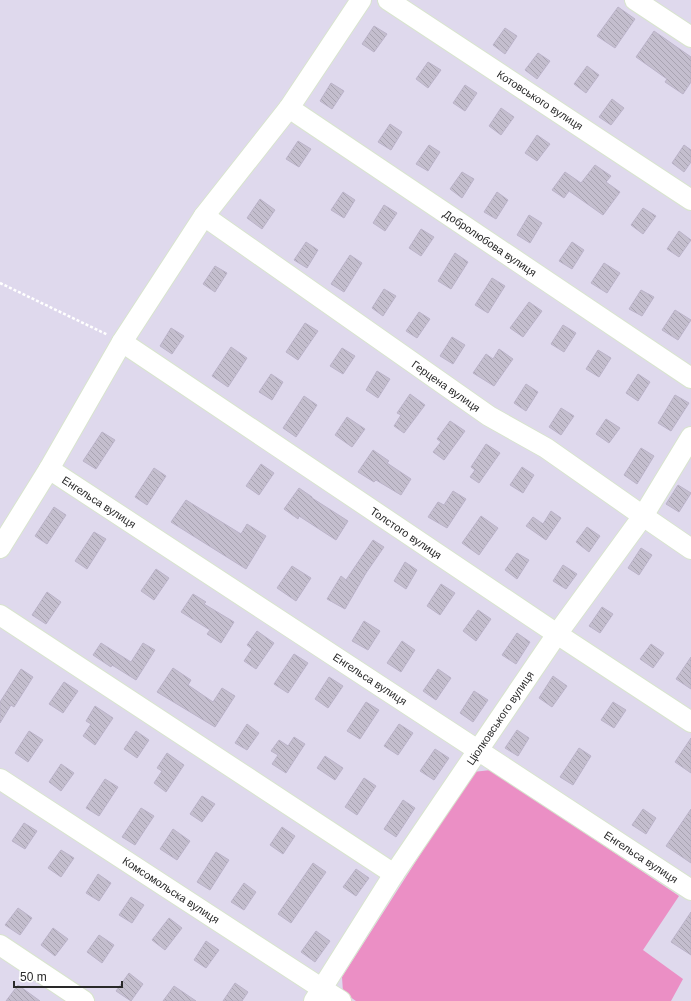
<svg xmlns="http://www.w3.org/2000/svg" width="691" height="1001" font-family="Helvetica,sans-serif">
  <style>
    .grass { fill: #eb8fc5 }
    .building { fill: url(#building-back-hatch); stroke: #bbb3c9 }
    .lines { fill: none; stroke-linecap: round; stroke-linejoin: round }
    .minor-casing { stroke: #d8e4ce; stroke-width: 22 }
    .path { stroke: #fff; stroke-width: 2.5; stroke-dasharray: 3 2; stroke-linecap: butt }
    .minor { stroke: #fff; stroke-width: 20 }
    .labels { text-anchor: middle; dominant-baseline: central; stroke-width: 3; stroke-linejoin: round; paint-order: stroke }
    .street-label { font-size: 11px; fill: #292929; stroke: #fff }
  </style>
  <defs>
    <pattern id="building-back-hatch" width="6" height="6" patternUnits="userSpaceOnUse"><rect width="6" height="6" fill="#c4bece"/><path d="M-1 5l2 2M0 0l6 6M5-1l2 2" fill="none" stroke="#a8a3b1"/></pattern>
  </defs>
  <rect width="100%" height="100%" fill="#dfd9ed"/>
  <!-- grass -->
  <path class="grass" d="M491 770 679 896 643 950 683 979 671 1001H356L343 992 342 977 473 772Z"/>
  <!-- building -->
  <g class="building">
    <path d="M618 7 635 19 615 48 597 36Z"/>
    <path d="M374 26 387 34 374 52 362 44Z"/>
    <path d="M505 28 517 36 505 54 493 45Z"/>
    <path d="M654 31 691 57V82L683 94 665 82 667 79 636 57Z"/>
    <path d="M538 53 550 61 537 79 525 70Z"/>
    <path d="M428 62 441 70 428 88 416 79Z"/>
    <path d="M587 66 599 75 586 93 574 84Z"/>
    <path d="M331 83 344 91 332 109 320 101Z"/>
    <path d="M465 85 477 93 465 111 453 103Z"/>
    <path d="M612 99 624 108 611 125 599 117Z"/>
    <path d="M501 108 514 117 501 135 489 126Z"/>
    <path d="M390 124 402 132 391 150 378 142Z"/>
    <path d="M537 135 550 144 537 161 525 153Z"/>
    <path d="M298 141 311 149 299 167 286 159Z"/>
    <path d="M429 145 440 152 428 171 416 164Z"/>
    <path d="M684 145 691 150V162L684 172 672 163Z"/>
    <path d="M595 165 611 176 606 182 620 192 603 215 569 191 564 198 552 190 565 172 581 183Z"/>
    <path d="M462 172 474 179 462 198 450 189Z"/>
    <path d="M343 192 355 200 344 218 331 210Z"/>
    <path d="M497 192 508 200 496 219 484 212Z"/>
    <path d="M260 199 275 210 262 229 247 218Z"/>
    <path d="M384 205 397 213 385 231 373 223Z"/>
    <path d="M643 208 656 216 643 234 631 225Z"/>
    <path d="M529 215 542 223 530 243 517 235Z"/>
    <path d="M421 229 434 237 421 256 409 248Z"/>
    <path d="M679 231 691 240 679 257 667 249Z"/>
    <path d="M306 242 318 250 307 268 294 260Z"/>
    <path d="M572 242 584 250 572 269 559 261Z"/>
    <path d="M455 253 468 262 451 289 438 281Z"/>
    <path d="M350 255 362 263 344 292 331 284Z"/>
    <path d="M604 263 620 273 607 293 591 283Z"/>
    <path d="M215 266 227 273 215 292 203 284Z"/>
    <path d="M492 278 505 286 488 313 475 305Z"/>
    <path d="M384 289 396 296 383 316 372 308Z"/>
    <path d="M641 290 654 297 642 316 629 309Z"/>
    <path d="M529 302 542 311 523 337 510 328Z"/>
    <path d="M675 310 691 320 678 340 662 330Z"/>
    <path d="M419 312 430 319 417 338 406 331Z"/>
    <path d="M305 323 318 331 298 360 286 352Z"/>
    <path d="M563 325 576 333 564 352 551 344Z"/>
    <path d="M171 328 184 336 172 354 160 346Z"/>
    <path d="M452 337 465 345 453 364 440 356Z"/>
    <path d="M231 347 247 358 228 387 212 376Z"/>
    <path d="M342 348 355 356 343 374 330 366Z"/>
    <path d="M499 349 513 359 494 386 473 373 486 354 493 359Z"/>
    <path d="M598 350 611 358 599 377 586 369Z"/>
    <path d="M377 371 390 379 378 398 366 390Z"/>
    <path d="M271 374 283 382 272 400 259 392Z"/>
    <path d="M638 374 650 382 638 401 626 393Z"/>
    <path d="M526 384 538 392 526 411 514 403Z"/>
    <path d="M410 394 425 405 404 433 394 426 401 415 397 413Z"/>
    <path d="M675 395 689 403 671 431 658 423Z"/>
    <path d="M304 396 317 405 296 437 283 428Z"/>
    <path d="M561 408 574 416 561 435 549 427Z"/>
    <path d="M347 417 365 429 352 447 335 435Z"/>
    <path d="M606 419 620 428 609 443 596 434Z"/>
    <path d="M450 421 465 431 444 460 433 452 441 442 437 439Z"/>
    <path d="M102 432 115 440 96 469 83 461Z"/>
    <path d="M486 444 500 453 479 483 470 477 475 470 471 467Z"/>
    <path d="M641 448 654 456 637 484 624 475Z"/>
    <path d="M373 450 389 461 387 463 411 479 401 495 376 480 374 482 358 472Z"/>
    <path d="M261 464 274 473 259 495 246 486Z"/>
    <path d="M522 467 534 475 523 493 510 485Z"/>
    <path d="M154 468 166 476 147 505 135 497Z"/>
    <path d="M678 485 691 493 679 512 666 504Z"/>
    <path d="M299 488 312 497V498L348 521 336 540 299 516 298 519 284 509Z"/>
    <path d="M453 491 466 499 447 528 428 517 438 502 444 505Z"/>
    <path d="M186 500 241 534 247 524 266 536 246 569 171 522Z"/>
    <path d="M54 507 66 515 47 544 35 536Z"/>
    <path d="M551 511 561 518 546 540 526 526 533 517 543 524Z"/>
    <path d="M481 516 498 528 479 555 462 543Z"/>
    <path d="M587 527 600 536 589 552 576 542Z"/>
    <path d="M94 532 106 539 87 569 75 561Z"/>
    <path d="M373 540 384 547 366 573 345 609 327 599 341 576 346 580Z"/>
    <path d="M641 548 652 555 639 575 628 568Z"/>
    <path d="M517 553 529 560 517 579 505 570Z"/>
    <path d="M405 562 417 570 406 589 394 581Z"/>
    <path d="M563 565 577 574 566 589 553 581Z"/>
    <path d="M292 566 311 578 296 601 277 588Z"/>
    <path d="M156 569 169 578 154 600 141 591Z"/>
    <path d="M441 584 455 593 440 615 427 606Z"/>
    <path d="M47 592 61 602 46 624 32 615Z"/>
    <path d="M193 594 206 602 204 604 234 622 221 643 207 634 210 630 181 612Z"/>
    <path d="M602 607 613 614 600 633 589 626Z"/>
    <path d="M478 610 491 619 476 641 463 631Z"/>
    <path d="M364 621 380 631 368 650 352 641Z"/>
    <path d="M257 631 274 643 256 669 244 661 252 649 247 645Z"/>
    <path d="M517 633 530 642 516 664 502 655Z"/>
    <path d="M402 641 415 650 401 672 387 663Z"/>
    <path d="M101 643 131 662 143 643 155 650 136 680 112 665 111 667 93 655Z"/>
    <path d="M651 644 664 653 653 668 640 659Z"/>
    <path d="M294 654 308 663 288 693 274 684Z"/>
    <path d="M691 657V689L676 679Z"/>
    <path d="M173 668 191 680 188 685 213 702 222 688 235 696 215 727 157 692Z"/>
    <path d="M21 669 33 677 14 707 11 705 0 723V702Z"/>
    <path d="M438 669 451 678 436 700 423 691Z"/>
    <path d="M553 676 567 686 552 707 539 698Z"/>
    <path d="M329 677 343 686 328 708 315 699Z"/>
    <path d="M64 682 78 691 63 713 49 704Z"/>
    <path d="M474 691 488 700 473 722 460 713Z"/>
    <path d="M366 702 379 710 360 739 347 731Z"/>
    <path d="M613 702 626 710 614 728 601 720Z"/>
    <path d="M95 706 113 718 95 745 83 736 91 724 86 721Z"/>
    <path d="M247 724 259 733 247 750 235 743Z"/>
    <path d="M399 724 413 733 398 755 384 746Z"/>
    <path d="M517 730 529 738 518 756 505 748Z"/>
    <path d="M29 731 43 740 28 762 15 753Z"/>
    <path d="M136 731 149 740 137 758 124 749Z"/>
    <path d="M294 737 305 744 286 773 272 764 278 755 271 751 279 740 288 746Z"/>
    <path d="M691 738V773L675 762Z"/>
    <path d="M579 748 591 756 573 785 560 777Z"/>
    <path d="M435 749 449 758 434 780 420 771Z"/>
    <path d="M167 753 184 765 166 792 154 783 162 771 157 768Z"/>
    <path d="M325 756 343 768 335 780 317 768Z"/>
    <path d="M61 764 74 773 61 791 49 782Z"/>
    <path d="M364 778 376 786 357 815 345 807Z"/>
    <path d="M105 779 118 787 99 816 86 808Z"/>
    <path d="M202 796 215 804 202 822 190 814Z"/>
    <path d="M403 800 415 808 396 837 384 829Z"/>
    <path d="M141 808 154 816 135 845 122 837Z"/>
    <path d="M643 809 656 818 646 834 632 825Z"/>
    <path d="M691 809V863L666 846Z"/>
    <path d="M24 823 37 831 25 849 12 841Z"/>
    <path d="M282 827 295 836 283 854 270 845Z"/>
    <path d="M173 829 190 841 177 860 160 849Z"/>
    <path d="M61 850 74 858 61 877 48 868Z"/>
    <path d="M216 852 229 860 210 890 197 882Z"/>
    <path d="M313 863 326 872 291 923 278 914Z"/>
    <path d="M356 869 369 878 356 896 343 887Z"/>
    <path d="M98 874 111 883 99 901 86 893Z"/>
    <path d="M244 883 256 892 244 910 231 902Z"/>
    <path d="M131 897 144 905 132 923 119 915Z"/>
    <path d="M18 908 32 918 20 935 5 925Z"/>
    <path d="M691 912V955L671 942Z"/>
    <path d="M169 918 182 928 165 950 152 940Z"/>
    <path d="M53 928 68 939 55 956 41 945Z"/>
    <path d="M316 931 330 941 315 962 301 952Z"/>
    <path d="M99 935 114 945 102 963 87 952Z"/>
    <path d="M206 941 219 950 206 968 194 960Z"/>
    <path d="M129 973 143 984 131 1001 116 991Z"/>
    <path d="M235 983 248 992 242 1001H223Z"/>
    <path d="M18 985 40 1001H6Z"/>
    <path d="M174 986 196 1001H163Z"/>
  </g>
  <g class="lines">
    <defs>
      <g id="minor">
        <path d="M388 0 691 200"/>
        <path d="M635 0 691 37"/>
        <path d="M289 108 691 378"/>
        <path d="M204 216 489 416 546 448 643 516 691 549"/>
        <path d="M122 342 557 634 691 722"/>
        <path d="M49 469 691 890"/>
        <path d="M0 548 49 469 122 342 204 216 289 108 361 0"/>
        <path d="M0 615 394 874"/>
        <path d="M0 779 341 1001"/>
        <path d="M0 945 84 1001"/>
        <path d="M314 1001 394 874 557 634 643 516 691 437"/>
      </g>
    </defs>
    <!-- minor casing -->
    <use href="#minor" class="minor-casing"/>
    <!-- path -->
    <path class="path" d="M0 283 108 335"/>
    <!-- minor -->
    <use href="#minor" class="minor"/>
  </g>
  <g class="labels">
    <!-- street labels -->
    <g class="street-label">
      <text transform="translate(540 100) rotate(33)">Котовського вулиця</text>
      <text transform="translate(490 243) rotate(34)">Добролюбова вулиця</text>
      <text transform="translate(446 386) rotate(35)">Герцена вулиця</text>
      <text transform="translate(99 502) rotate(33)">Енгельса вулиця</text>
      <text transform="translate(406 533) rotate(34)">Толстого вулиця</text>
      <text transform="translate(370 679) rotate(33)">Енгельса вулиця</text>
      <text transform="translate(500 718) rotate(-56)">Ціолковського вулиця</text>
      <text transform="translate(641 857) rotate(33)">Енгельса вулиця</text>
      <text transform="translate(171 890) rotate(33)">Комсомольска вулиця</text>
    </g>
  </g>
  <!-- scale -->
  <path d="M14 981v6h108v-6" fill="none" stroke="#292929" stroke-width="2"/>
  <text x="20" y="981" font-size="12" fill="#292929" stroke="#ffffff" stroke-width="3" paint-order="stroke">50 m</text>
</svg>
